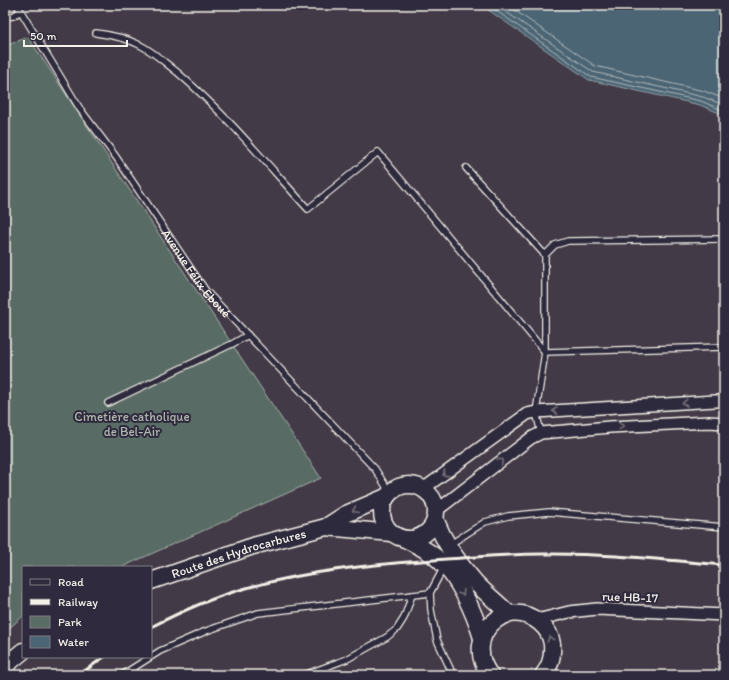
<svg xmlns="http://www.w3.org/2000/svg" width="729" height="680" font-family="Itim,sans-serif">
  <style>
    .green { fill: #596c65; stroke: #a6aea6 }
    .water { fill: #4c6574; stroke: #8f9da2 }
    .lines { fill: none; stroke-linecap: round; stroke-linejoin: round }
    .shore { stroke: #b1b9ba; stroke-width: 1 }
    .lane-casing { stroke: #f4f1e8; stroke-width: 8 }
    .street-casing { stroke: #f4f1e8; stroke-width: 14 }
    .secondary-casing { stroke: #f4f1e8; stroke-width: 19 }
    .lane { stroke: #2f2a3d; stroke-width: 5.5 }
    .street { stroke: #2f2a3d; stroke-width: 11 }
    .secondary { stroke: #2f2a3d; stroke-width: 16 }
    .rail { stroke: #f4f1e8; stroke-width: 3 }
    .oneway { stroke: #747079 }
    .labels { text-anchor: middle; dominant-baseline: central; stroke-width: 4; stroke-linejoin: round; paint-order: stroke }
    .street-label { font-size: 13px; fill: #f4f1e8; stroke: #2f2a3d }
    .park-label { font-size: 13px; fill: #aeb5ad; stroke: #2f2a3d }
  </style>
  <rect width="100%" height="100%" fill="#433a48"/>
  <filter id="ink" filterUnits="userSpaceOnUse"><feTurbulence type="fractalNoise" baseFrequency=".025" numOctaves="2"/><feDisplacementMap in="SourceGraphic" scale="8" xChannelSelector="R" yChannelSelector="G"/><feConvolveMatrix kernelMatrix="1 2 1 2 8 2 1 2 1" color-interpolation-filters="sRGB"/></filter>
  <g filter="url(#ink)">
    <!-- green -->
    <path class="green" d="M28 37 321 478 122 567H23V616L5 632V46Z"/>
    <!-- water -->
    <path class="water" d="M481 5H724V115L700 105 589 80Z"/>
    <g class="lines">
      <!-- shore -->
      <g class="shore">
        <path d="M488 5 591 77 701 101 724 111"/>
        <path d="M496 5 593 72 703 97 724 105"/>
        <path d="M507 5 595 66 704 91 724 99"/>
      </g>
      <defs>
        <g id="lane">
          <path id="s1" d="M17 5 80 109 116 157 206 291 375 469 390 493"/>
          <path d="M5 17 13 16 21 11"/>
          <path d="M96 33C112 35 126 38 140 45 154 52 165 63 177 72 224 112 266 163 308 209L378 152 545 352"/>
          <path d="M466 168 545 255V352L536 412 541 433"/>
          <path d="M545 255 555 245 568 241 724 239"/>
          <path d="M545 352 724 347"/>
          <path d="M108 403 232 344 248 335"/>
          <path d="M449 545 485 522 508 516 549 512 724 527"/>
          <path d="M444 567 430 593 431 610 437 640 453 675"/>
          <path d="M122 675 160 651 206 631 258 613 430 593"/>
          <path d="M304 675 347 659 387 637 397 629 404 618 412 595"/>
        </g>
        <g id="street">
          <path d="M423 489 527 414 536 412 715 401H724"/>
          <path d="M436 511 531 438 541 433 610 427 709 422 724 423"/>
          <path d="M537 620 569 612 597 609 724 615"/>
        </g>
        <g id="secondary">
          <circle cx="409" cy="512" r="27"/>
          <path d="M435 519C444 542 458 563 475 582 485 593 498 603 509 614"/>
          <path d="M326 527 392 533"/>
          <path d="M405 539C416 545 429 550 439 560 459 578 474 612 482 638"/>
          <path id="s2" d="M151 581 253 546 326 527 346 514 386 497"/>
          <path d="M5 666 23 651"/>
          <path d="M490 675C461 637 506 594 540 623 546 628 551 636 552 644 553 655 551 666 543 675"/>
        </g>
      </defs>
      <!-- lane casing -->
      <use href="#lane" class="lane-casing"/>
      <!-- street casing -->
      <use href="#street" class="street-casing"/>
      <!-- secondary casing -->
      <use href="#secondary" class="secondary-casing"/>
      <!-- lane -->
      <use href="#lane" class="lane"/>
      <!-- street -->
      <use href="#street" class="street"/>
      <!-- secondary -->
      <use href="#secondary" class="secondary"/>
      <!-- rail -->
      <g class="rail">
        <path d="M151 627C180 612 211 598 243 589 309 570 378 564 446 559 478 557 511 554 543 554 603 553 664 560 724 565"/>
        <path d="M79 675 104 657"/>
      </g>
    </g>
    <!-- one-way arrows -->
    <defs><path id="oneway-chevron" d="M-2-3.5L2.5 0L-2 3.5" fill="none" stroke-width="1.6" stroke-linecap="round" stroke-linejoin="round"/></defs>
    <g class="oneway">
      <use href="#oneway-chevron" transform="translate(685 403) rotate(176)"/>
      <use href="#oneway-chevron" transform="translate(555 411) rotate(177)"/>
      <use href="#oneway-chevron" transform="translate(621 426) rotate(-3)"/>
      <use href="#oneway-chevron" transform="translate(501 461) rotate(-37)"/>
      <use href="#oneway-chevron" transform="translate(445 474) rotate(144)"/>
      <use href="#oneway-chevron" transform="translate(355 510) rotate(158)"/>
      <use href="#oneway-chevron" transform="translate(462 593) rotate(58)"/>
      <use href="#oneway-chevron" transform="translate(550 639) rotate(-107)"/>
    </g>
  </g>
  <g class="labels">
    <!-- street labels -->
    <g class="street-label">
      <text stroke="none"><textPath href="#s1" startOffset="323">Avenue Félix Eboué</textPath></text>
      <text stroke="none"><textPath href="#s2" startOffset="92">Route des Hydrocarbures</textPath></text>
      <text transform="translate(630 597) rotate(2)">rue HB-17</text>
    </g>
    <!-- park labels -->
    <g class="park-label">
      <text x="132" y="416">Cimetière catholique<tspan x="132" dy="15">de Bel-Air</tspan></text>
    </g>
  </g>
  <!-- margin -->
  <rect width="729" height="680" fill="none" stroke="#2f2a3d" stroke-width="20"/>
  <rect x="10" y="10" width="709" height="660" fill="none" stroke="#f4f1e8" stroke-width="1.5" filter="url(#ink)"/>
  <!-- legend -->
  <rect x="22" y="566" width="130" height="92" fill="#2f2a3d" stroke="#7e7a81"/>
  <rect x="30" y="579" width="20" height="6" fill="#2f2a3d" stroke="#7e7a81"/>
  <text x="58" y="586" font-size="12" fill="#f4f1e8">Road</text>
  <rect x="30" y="599" width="20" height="6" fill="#f4f1e8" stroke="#7e7a81"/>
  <text x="58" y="606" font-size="12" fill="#f4f1e8">Railway</text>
  <rect x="30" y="616" width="20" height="12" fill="#596c65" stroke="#7e7a81"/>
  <text x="58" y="626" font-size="12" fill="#f4f1e8">Park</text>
  <rect x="30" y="636" width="20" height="12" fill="#4c6574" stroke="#7e7a81"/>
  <text x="58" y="646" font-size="12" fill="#f4f1e8">Water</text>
  <!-- scale -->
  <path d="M24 40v6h103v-6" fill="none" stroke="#f4f1e8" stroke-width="2"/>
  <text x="30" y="40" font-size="12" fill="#f4f1e8" stroke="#2f2a3d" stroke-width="3" paint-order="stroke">50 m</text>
</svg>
